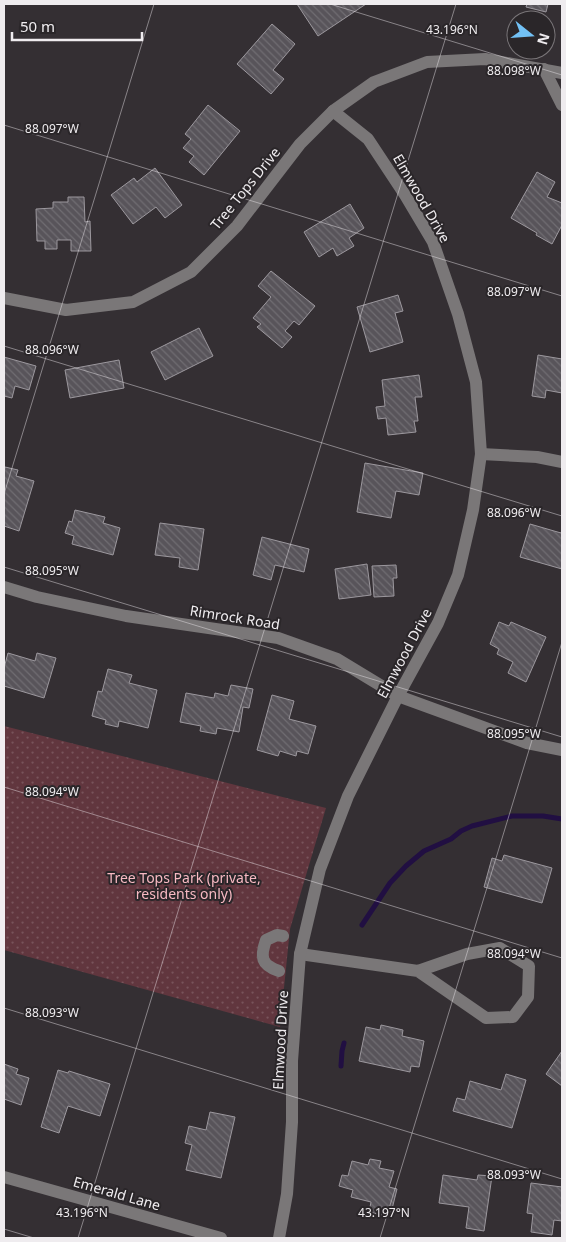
<svg xmlns="http://www.w3.org/2000/svg" width="566" height="1242" font-family="'Noto Sans',sans-serif">
  <style>
    .park { fill: url(#park-dots) }
    .lines { fill: none; stroke-linecap: round; stroke-linejoin: round }
    .stream { stroke: #210f42; stroke-width: 5 }
    .building { fill: url(#building-back-hatch); stroke: #9c989e }
    .minor { stroke: #7a7778; stroke-width: 12 }
    .ticks { fill: none; stroke: #efecef; stroke-width: 1; stroke-opacity: 0.45 }
    .labels { text-anchor: middle; dominant-baseline: central; stroke-width: 4; stroke-linejoin: round; paint-order: stroke }
    .street-label { font-size: 14px; fill: #efecef; stroke: #2a2629 }
    .park-label { font-size: 14px; fill: #f7b9c2; stroke: #2a2629 }
    .ticks-label { font-size: 12px; text-anchor: middle; fill: #efecef; stroke: #2a2629; stroke-width: 4; stroke-linejoin: round; paint-order: stroke }
  </style>
  <defs>
    <pattern id="park-dots" width="8" height="8" patternUnits="userSpaceOnUse" patternTransform="scale(1.25)"><rect width="8" height="8" fill="#61363e"/><path d="M2 2h.1M6 6h.1" fill="none" stroke="#78535a" stroke-width="1.8" stroke-linecap="round"/></pattern>
    <pattern id="building-back-hatch" width="6" height="6" patternUnits="userSpaceOnUse" patternTransform="scale(1.25)"><rect width="6" height="6" fill="#58545a"/><path d="M-1 5l2 2M0 0l6 6M5-1l2 2" fill="none" stroke="#706d72"/></pattern>
  </defs>
  <rect width="100%" height="100%" fill="#342f33"/>
  <!-- park -->
  <path class="park" d="M4 726 326 808 290 929 280 1027 4 950Z"/>
  <g class="lines">
    <!-- stream -->
    <g class="stream">
      <path d="M362 925 390 883 406 866 424 851 451 839 461 831 472 826 512 816H543L562 819"/>
      <path d="M341 1066 342 1051 344 1043"/>
    </g>
  </g>
  <!-- building -->
  <g class="building">
    <path d="M297 4H366L318 36Z"/>
    <path d="M527 4H548L546 12 526 7Z"/>
    <path d="M272 24 295 44 273 70 284 79 271 94 237 64Z"/>
    <path d="M208 105 240 131 204 175 189 162 194 156 183 148 191 139 185 134Z"/>
    <path d="M155 168 182 205 165 218 156 207 133 224 111 195 134 178 137 182Z"/>
    <path d="M537 172 555 182 547 197 562 203V225L552 244 536 235 537 233 511 218Z"/>
    <path d="M68 197H84L85 222 90 221 91 251H71V240H57V249H45V241H37L36 209 53 208V202H68Z"/>
    <path d="M350 204 364 228 349 238 354 246 337 256 333 248 319 257 304 232Z"/>
    <path d="M271 271 315 306 299 325 294 321 285 331 292 337 282 348 257 327 261 324 253 318 271 297 258 286Z"/>
    <path d="M398 295 403 311 395 313 403 342 370 352 357 307Z"/>
    <path d="M199 328 213 356 165 380 151 352Z"/>
    <path d="M538 355 562 359V393L546 390 545 398 532 396Z"/>
    <path d="M4 357 36 366 29 390 15 386 12 398 4 396Z"/>
    <path d="M119 360 124 388 70 398 65 370Z"/>
    <path d="M419 375 422 397H415L418 421H414L416 432 388 435 386 418 378 419 376 407 385 406 382 380Z"/>
    <path d="M365 463 423 473 419 495 396 491 391 518 357 512Z"/>
    <path d="M5 467 18 470 16 476 34 481 19 531 4 526V472Z"/>
    <path d="M75 510 105 517 103 523 120 528 113 555 72 544 74 536 65 533 69 521 72 522Z"/>
    <path d="M160 523 204 529 198 570 179 567 180 558 155 555Z"/>
    <path d="M530 524 561 533 562 530V569L520 557Z"/>
    <path d="M262 537 309 549 304 572 275 565 271 580 253 575Z"/>
    <path d="M367 564 371 595 339 599 335 569Z"/>
    <path d="M396 565 397 578H393L394 596 374 597 372 566Z"/>
    <path d="M499 622 509 626 511 622 546 637 526 682 508 673 513 662 497 654 499 649 490 644Z"/>
    <path d="M8 653 35 661 37 653 56 658 44 698 4 686V668Z"/>
    <path d="M108 669 132 675 129 683 157 690 148 728 119 721 118 727 105 724 106 720 92 716 98 691 102 692Z"/>
    <path d="M231 685 253 689 249 708 243 707 239 732 217 728 216 734 200 731 201 726 180 722 186 693 214 698 215 693 228 696Z"/>
    <path d="M272 695 294 701 289 719 316 726 308 754 297 751 296 756 280 751 278 756 257 750Z"/>
    <path d="M504 855 552 868 542 903 484 887 492 858 502 861Z"/>
    <path d="M381 1025 403 1030 402 1036 424 1041 419 1067 411 1066 410 1072 359 1061 366 1027 380 1030Z"/>
    <path d="M562 1051V1086L546 1074Z"/>
    <path d="M4 1064 18 1069 16 1074 29 1078 21 1105 4 1099Z"/>
    <path d="M58 1070 68 1073 69 1071 110 1084 100 1116 68 1106 59 1133 41 1127Z"/>
    <path d="M506 1074 526 1080 512 1128 453 1111 457 1098 465 1100 470 1081 501 1090Z"/>
    <path d="M210 1112 235 1117 221 1178 186 1170 192 1145 185 1143 189 1126 206 1130Z"/>
    <path d="M370 1159 381 1161 379 1168 394 1171 389 1187 397 1189 390 1217 369 1212 371 1202 351 1197 353 1190 339 1186 342 1175 348 1176 352 1161 368 1165Z"/>
    <path d="M443 1175 477 1180 478 1175 492 1176 484 1231 466 1228 469 1207 439 1203Z"/>
    <path d="M531 1183 562 1187V1221L554 1220 552 1235 531 1232 533 1214 527 1213Z"/>
  </g>
  <g class="lines">
    <!-- minor -->
    <g class="minor">
      <path d="M544 69 562 105"/>
      <path d="M4 298 66 310 133 302 191 272 237 226 300 144 333 111 374 82 427 62 485 59 562 73"/>
      <path d="M481 454 537 457 562 462"/>
      <path d="M4 587 37 597 126 616 278 638 337 659 398 696 527 743 562 750"/>
      <path d="M300 954 418 971 467 954 500 948 529 966 528 997 513 1017 486 1018 418 971"/>
      <path d="M279 971C261 965 260 957 266 940L277 935 283 936"/>
      <path d="M4 1177 221 1238"/>
      <path d="M279 1238 287 1194 292 1122V1061L300 954 320 869 348 796 398 696 438 623 458 575 473 510 481 454 476 382 458 314 433 242 405 195 368 139 333 111"/>
    </g>
  </g>
  <!-- ticks -->
  <path class="ticks" d="M330 4 562 75M4 125 562 296M4 346 562 516M4 494 154 4M4 567 562 737M4 787 562 958M4 1008 562 1179M4 1229 34 1238M78 1238 456 4M380 1238 562 642"/>
  <g class="labels">
    <!-- street labels -->
    <g class="street-label">
      <text transform="translate(245 188) rotate(-51)">Tree Tops Drive</text>
      <text transform="translate(422 198) rotate(60)">Elmwood Drive</text>
      <text transform="translate(235 617) rotate(9)">Rimrock Road</text>
      <text transform="translate(404 653) rotate(-62)">Elmwood Drive</text>
      <text transform="translate(280 1040) rotate(-87)">Elmwood Drive</text>
      <text transform="translate(117 1193) rotate(16)">Emerald Lane</text>
    </g>
    <!-- park labels -->
    <g class="park-label">
      <text x="184" y="877">Tree Tops Park (private,<tspan x="184" dy="16">residents only)</tspan></text>
    </g>
  </g>
  <g class="ticks-label">
    <text x="452" y="34">43.196°N</text>
    <text x="514" y="75">88.098°W</text>
    <text x="52" y="133">88.097°W</text>
    <text x="514" y="296">88.097°W</text>
    <text x="52" y="354">88.096°W</text>
    <text x="514" y="517">88.096°W</text>
    <text x="52" y="575">88.095°W</text>
    <text x="514" y="738">88.095°W</text>
    <text x="52" y="796">88.094°W</text>
    <text x="514" y="958">88.094°W</text>
    <text x="52" y="1017">88.093°W</text>
    <text x="514" y="1179">88.093°W</text>
    <text x="82" y="1217">43.196°N</text>
    <text x="384" y="1217">43.197°N</text>
  </g>
  <!-- border -->
  <rect width="566" height="1242" fill="none" stroke="#efecef" stroke-width="10"/>
  <!-- north arrow -->
  <g transform="translate(531 35) rotate(107)"><circle r="24" fill="#2a2629" stroke="#797578"/>
  <path d="M0-4L9 19L0 12L-9 19Z" fill="#72c1f5"/>
  <text y="-8" font-size="14" font-weight="bold" text-anchor="middle" fill="#efecef">N</text>
  </g>
  <!-- scale -->
  <path d="M12 32v8h130v-8" fill="none" stroke="#efecef" stroke-width="2.5"/>
  <text x="20" y="32" font-size="15" fill="#efecef" stroke="#2a2629" stroke-width="4" paint-order="stroke">50 m</text>
</svg>
